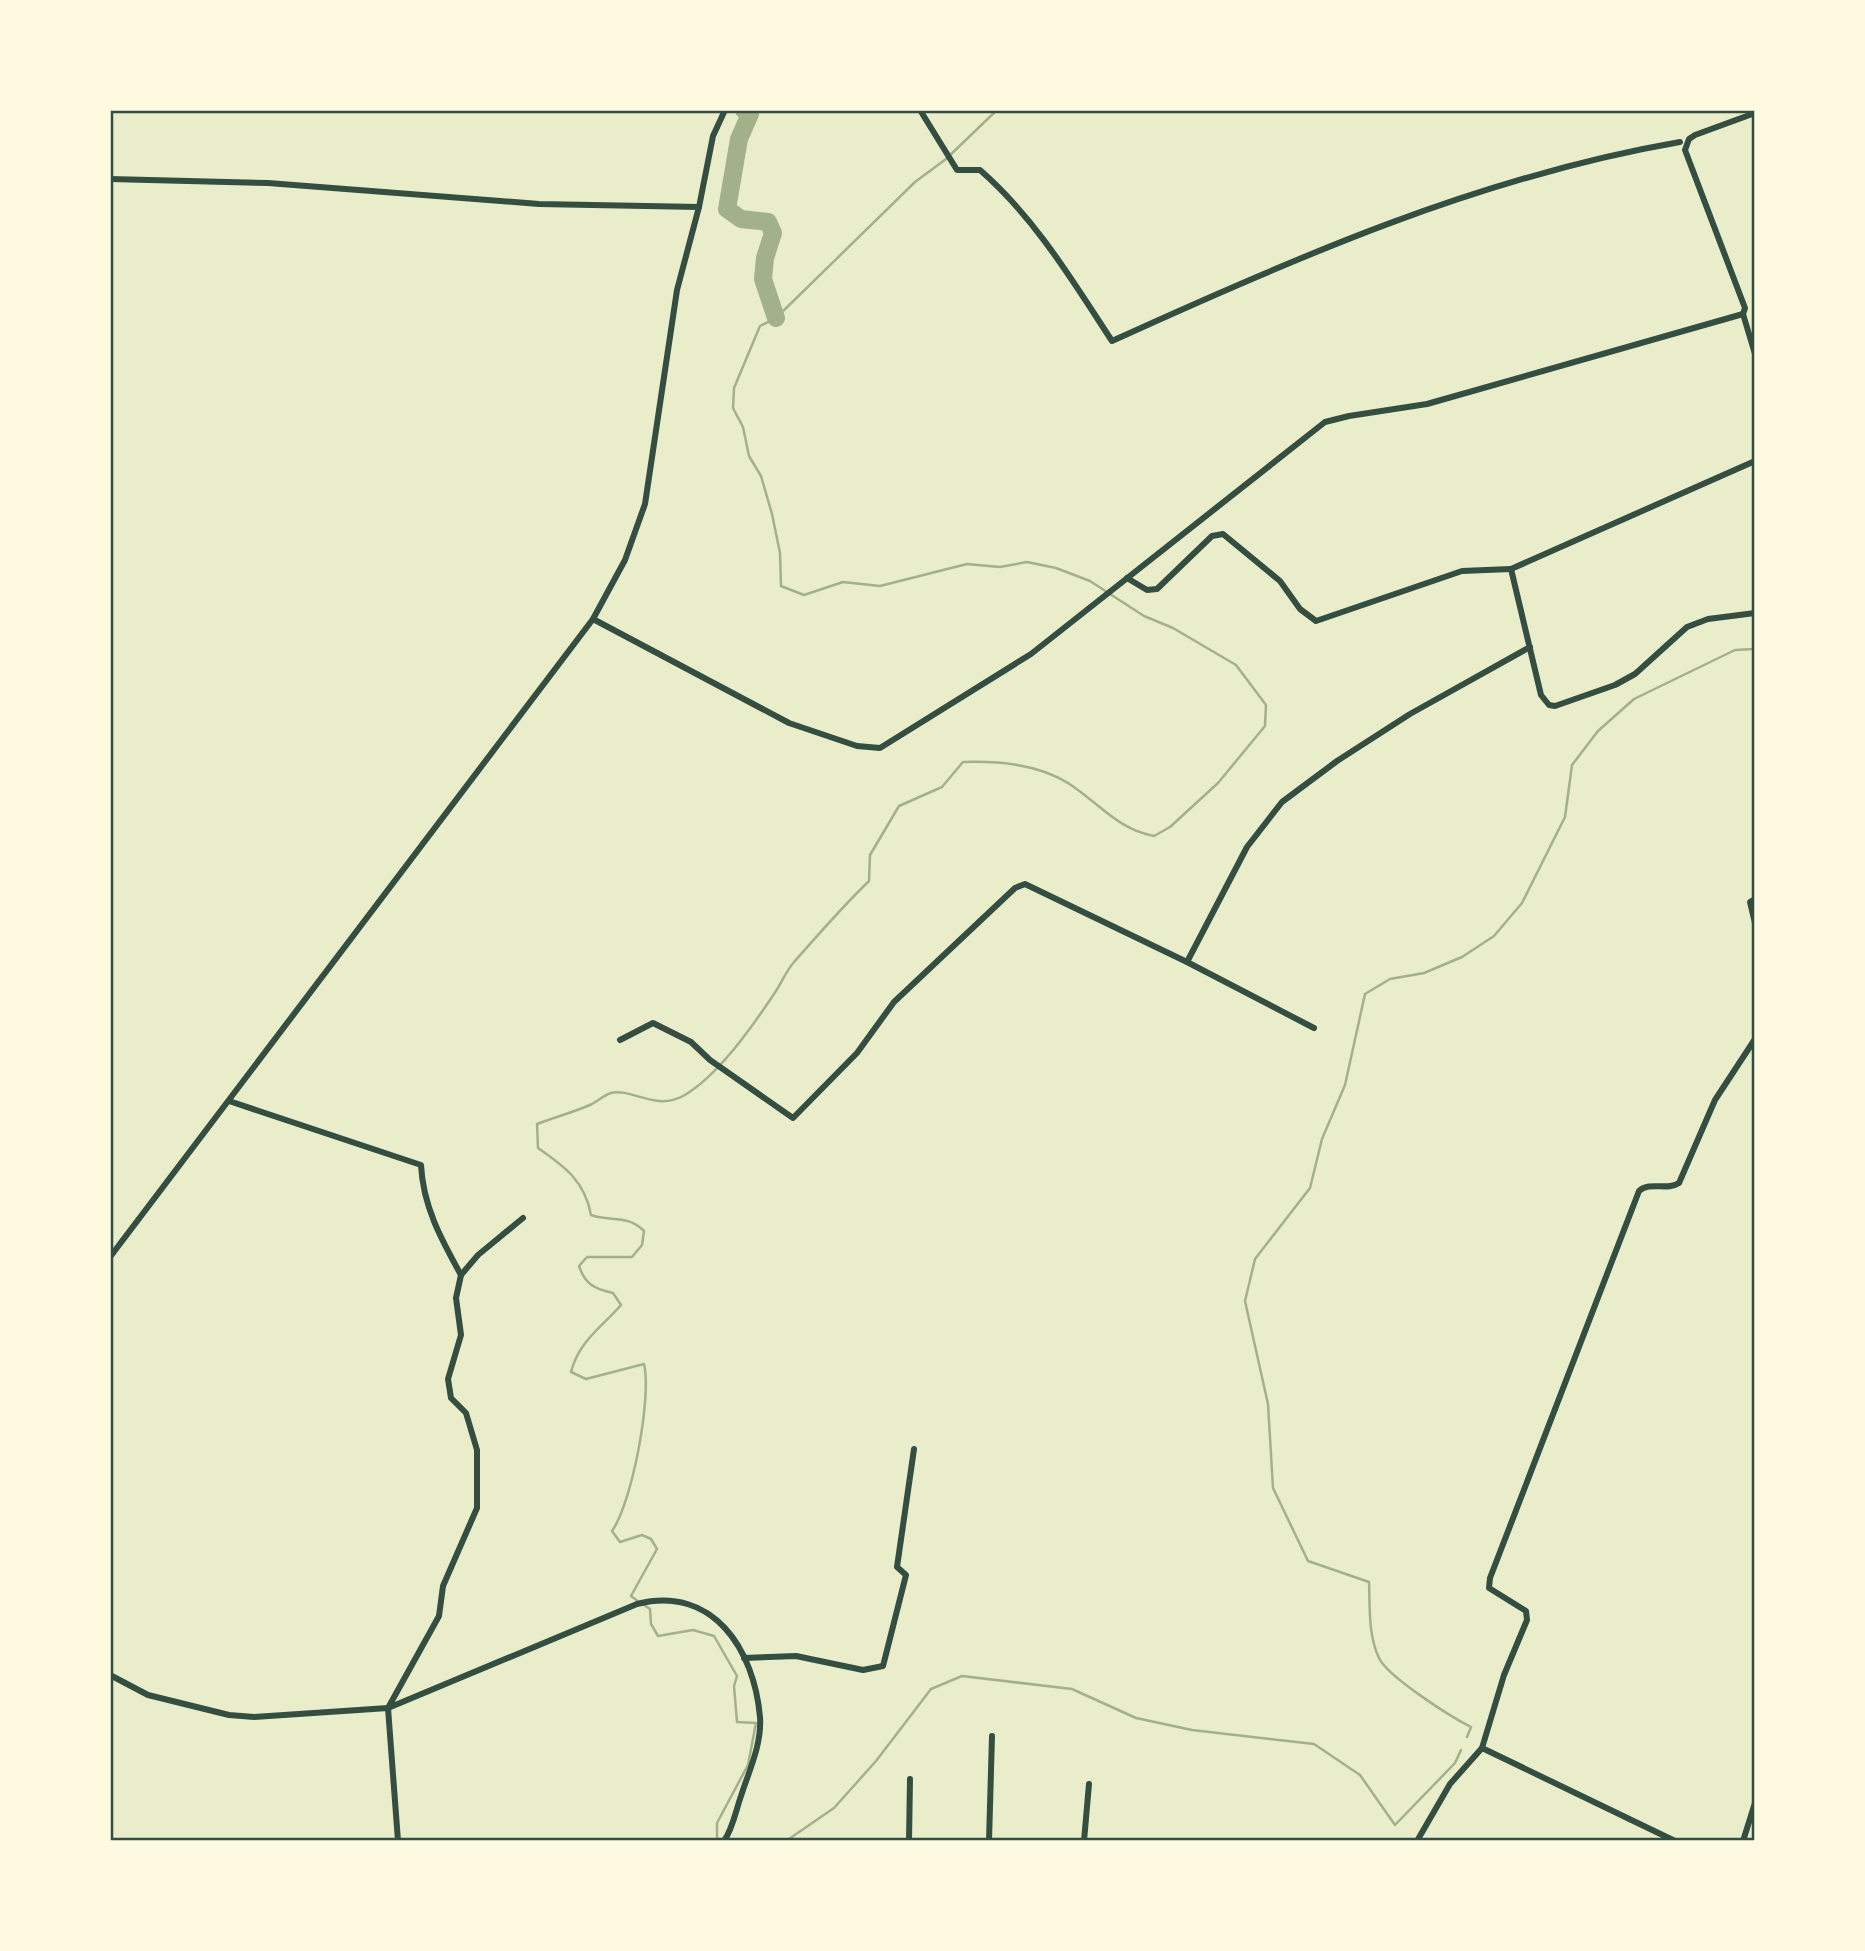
<svg xmlns="http://www.w3.org/2000/svg" width="1865" height="1951" font-family="Helvetica,sans-serif">
  <style>
    .lines { fill: none; stroke-linecap: round; stroke-linejoin: round }
    .stream { stroke: #a3b18a; stroke-width: 2.5 }
    .river { stroke: #a3b18a; stroke-width: 18 }
    .minor { stroke: #344e41; stroke-width: 6 }
    .neatline { fill: none; stroke: #344e41; stroke-width: 2.5 }
  </style>
  <rect width="100%" height="100%" fill="#e9edc9"/>
  <g class="lines">
    <!-- stream -->
    <g class="stream">
      <path d="M639 1602 631 1596 657 1549 651 1539 642 1535 620 1542 612 1531C632 1503 652 1397 644 1364L586 1379 571 1372C579 1341 601 1328 621 1305L613 1293C594 1289 585 1284 579 1266L587 1257H632L642 1245 644 1231C627 1214 611 1222 591 1215 585 1181 564 1166 538 1148L537 1124C555 1117 575 1112 592 1104 598 1101 604 1095 611 1093 632 1088 655 1111 683 1096 717 1077 752 1027 774 994 781 984 786 971 794 962 819 934 841 908 869 881L870 855 899 806 942 787 963 762C999 761 1037 764 1068 783 1099 803 1117 829 1154 836L1170 827 1218 783 1265 726 1266 705 1236 665 1173 628 1144 616 1090 581 1056 568 1027 562 1000 567 967 564 880 586 843 582 804 595 781 586 780 553 772 514 761 476 749 456 743 427 733 408 734 388 760 326 776 318 915 182 946 159 997 110"/>
      <path d="M644 1605 650 1609 651 1624 658 1636 693 1630 714 1636 737 1676 734 1686 737 1722 756 1723 748 1765 717 1823V1841"/>
      <path d="M1467 1737 1471 1727C1451 1717 1388 1677 1379 1658 1368 1635 1370 1607 1369 1582L1308 1561 1273 1488 1268 1404 1245 1301 1255 1259 1310 1188 1322 1139 1345 1085 1365 994 1390 979 1424 973 1462 957 1494 936 1522 903 1565 817 1572 765 1598 731 1634 699 1735 650 1755 649"/>
      <path d="M786 1841 834 1808 876 1761 931 1689 962 1676 1072 1689 1136 1718 1192 1730 1314 1744 1360 1775 1395 1825 1455 1763 1461 1750"/>
    </g>
    <!-- river -->
    <path class="river" d="M744 110 750 114 739 139 727 209 741 219 768 222 773 233 765 258 763 279 776 318"/>
    <!-- minor -->
    <g class="minor">
      <path d="M920 110 957 170H980C1035 218 1072 280 1112 341 1294 258 1482 176 1680 142"/>
      <path d="M110 179 268 183 539 204 699 207"/>
      <path d="M1743 314 1755 354"/>
      <path d="M1755 461 1511 569 1541 695 1549 705 1555 706 1615 685 1635 674 1687 627 1708 619 1755 613"/>
      <path d="M1127 578 1147 590 1157 589 1212 536 1223 534 1280 581 1300 609 1316 621 1462 571 1511 569"/>
      <path d="M593 619 789 723 857 746 880 748 1031 654 1325 422 1349 416 1427 404 1743 314 1745 308 1685 150 1689 139 1695 135 1755 113"/>
      <path d="M1755 899 1750 902 1755 923"/>
      <path d="M1187 962 1247 847 1282 802 1337 761 1410 714 1530 647"/>
      <path d="M620 1040 653 1023 691 1042 710 1060 793 1118 857 1053 894 1002 1015 888 1025 884 1187 962 1314 1028"/>
      <path d="M229 1101 421 1165C423 1206 441 1239 461 1275"/>
      <path d="M110 1257 593 619 625 560 645 504 677 290 699 207 713 136 725 110"/>
      <path d="M744 1658 796 1656 863 1670 883 1666 906 1575 897 1567 914 1449"/>
      <path d="M110 1675 148 1695 229 1715 254 1717 388 1708 637 1604C713 1585 754 1649 760 1717 762 1744 749 1771 741 1796 736 1810 733 1828 724 1841"/>
      <path d="M1482 1748 1675 1841"/>
      <path d="M398 1841 388 1708 439 1616 443 1586 477 1508V1450L466 1413 451 1398 448 1379 461 1335 456 1298 461 1275 478 1255 523 1218"/>
      <path d="M909 1841 910 1779"/>
      <path d="M989 1841 992 1736"/>
      <path d="M1084 1841 1089 1784"/>
      <path d="M1417 1841 1450 1784 1482 1748 1504 1675 1527 1620 1526 1611 1489 1588 1490 1578 1639 1191C1650 1181 1667 1191 1679 1183L1715 1100 1755 1039"/>
      <path d="M1743 1841 1755 1803"/>
    </g>
  </g>
  <!-- border -->
  <rect width="1865" height="1951" fill="none" stroke="#fefae0" stroke-width="224"/>
  <rect x="112" y="112" width="1641" height="1727" class="neatline"/>
</svg>
